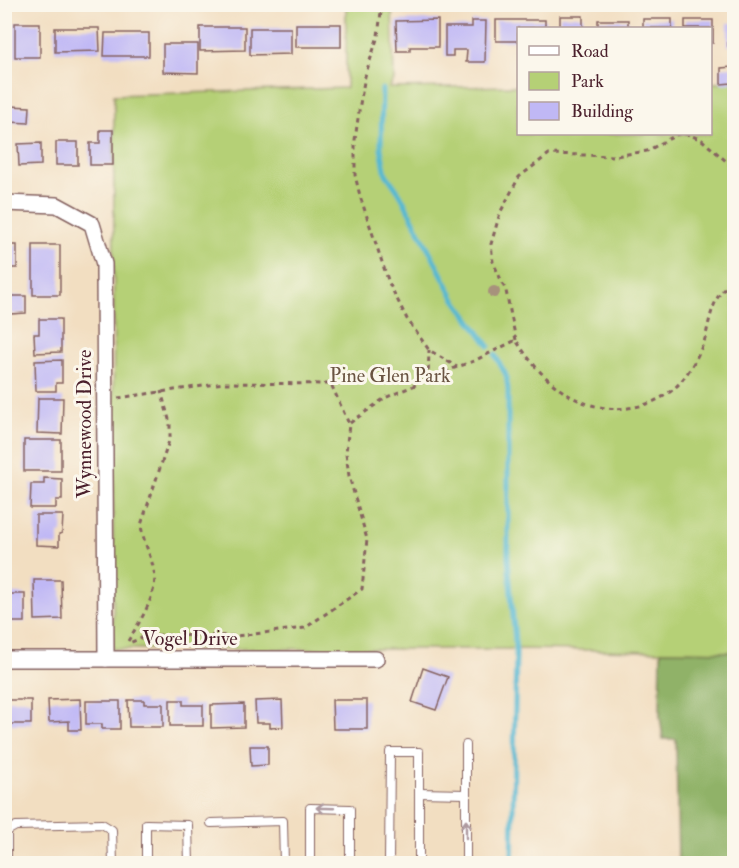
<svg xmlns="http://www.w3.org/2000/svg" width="739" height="868" font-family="'IM FELL Double Pica',serif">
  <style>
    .green { fill: #b5d076; stroke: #807850; stroke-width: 1.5 }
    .forest { fill: #90b267; stroke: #6d6849; stroke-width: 1.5 }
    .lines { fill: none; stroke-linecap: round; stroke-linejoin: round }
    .stream { stroke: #54b8d2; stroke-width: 5 }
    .building { fill: #c0b8f5 }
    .lane-casing { stroke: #856260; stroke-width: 10 }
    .street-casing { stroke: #856260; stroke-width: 18 }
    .path { stroke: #856260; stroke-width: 3; stroke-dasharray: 4.5 4.5; stroke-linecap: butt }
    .lane { stroke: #fff; stroke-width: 8 }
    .street { stroke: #fff; stroke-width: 15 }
    .tree { fill: #a7927b }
    .oneway { stroke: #ae9aa0 }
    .labels { text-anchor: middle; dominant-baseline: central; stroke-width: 6; stroke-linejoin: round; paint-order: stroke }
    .park-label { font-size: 20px; fill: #6a5442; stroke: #fbf7ec }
    .street-label { font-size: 20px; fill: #4a1f2b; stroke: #fbf7ec }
  </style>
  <rect width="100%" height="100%" fill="#fbf7ec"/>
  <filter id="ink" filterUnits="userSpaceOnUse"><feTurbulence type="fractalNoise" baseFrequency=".0167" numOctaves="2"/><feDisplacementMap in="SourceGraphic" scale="12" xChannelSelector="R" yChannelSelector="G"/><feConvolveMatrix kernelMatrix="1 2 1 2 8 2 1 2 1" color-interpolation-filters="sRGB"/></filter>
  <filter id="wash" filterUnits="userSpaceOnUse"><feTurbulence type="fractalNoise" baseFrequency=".008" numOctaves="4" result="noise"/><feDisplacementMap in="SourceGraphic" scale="24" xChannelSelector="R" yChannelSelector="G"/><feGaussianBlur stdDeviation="1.35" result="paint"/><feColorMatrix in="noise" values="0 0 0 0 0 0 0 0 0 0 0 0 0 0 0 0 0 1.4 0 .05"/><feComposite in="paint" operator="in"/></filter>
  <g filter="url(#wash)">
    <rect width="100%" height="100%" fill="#f2dec1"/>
    <!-- green -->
    <path class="green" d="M346 4 392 5 394 80 389 88 518 86V134H710L711 83 734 82V652L514 649H113L114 95 346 88Z"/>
    <!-- forest -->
    <path class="forest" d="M661 651 734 652V863H678L676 739H663L660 716Z"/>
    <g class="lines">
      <!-- stream -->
      <g class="stream">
        <path d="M382 89 381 149 386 174 400 194 454 298 489 346"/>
        <path d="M495 355 506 375 508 389V558L516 653 512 864"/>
      </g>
    </g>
    <g id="blocks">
      <!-- building -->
      <g class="building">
        <rect x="560" y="16" width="23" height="12"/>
        <rect x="643" y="19" width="29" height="9"/>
        <path d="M438 20V47H410V51H397L396 21Z"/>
        <path d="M496 20H545V28H518V41H496Z"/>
        <rect x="598" y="20" width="30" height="8"/>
        <path d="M685 20H713V43H710V28H685Z"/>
        <path d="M472 21H486L485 62H466L467 50H453V56H445V27H472Z"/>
        <rect x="15" y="23" width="25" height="34"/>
        <rect x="728" y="23" width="6" height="23"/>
        <rect x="296" y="24" width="45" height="23"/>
        <path d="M200 27H245V50L200 51Z"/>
        <path d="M55 28H99L100 51 55 52Z"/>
        <path d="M250 28H291V54L250 55Z"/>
        <path d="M105 33H149V56H104Z"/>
        <path d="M163 44H198V73L163 72Z"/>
        <path d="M732 67V83L721 84V68Z"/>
        <path d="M10 106 30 107 29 123 9 122Z"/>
        <path d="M100 130H113V165H90V143H100Z"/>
        <rect x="56" y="142" width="22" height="23"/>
        <path d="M41 143V165L19 166 18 144Z"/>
        <rect x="4" y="245" width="13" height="23"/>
        <rect x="33" y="245" width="27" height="50"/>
        <path d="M10 296H26V313L11 314Z"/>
        <path d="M39 319H61V352L35 353 34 334H39Z"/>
        <path d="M62 360V383H56V391H36L35 361Z"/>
        <path d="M38 398H63L62 434 37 433Z"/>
        <rect x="24" y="440" width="37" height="31"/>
        <path d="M44 478 62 479V500H56V508H30L31 484H44Z"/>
        <path d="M36 515H63L62 533 59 534V546L36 545Z"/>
        <path d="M34 580H61L62 619 35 620Z"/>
        <rect x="4" y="594" width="21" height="28"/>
        <path d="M423 668 448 677 436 710 412 702Z"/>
        <path d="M80 699 81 730H69V721L49 722 48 700Z"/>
        <rect x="8" y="700" width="23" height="24"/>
        <path d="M128 700H144V704H163V727H129Z"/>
        <path d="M170 700H183V705H203V726H170Z"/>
        <path d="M282 700 283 727 270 728V723H256L255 701Z"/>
        <path d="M332 700H367V729H333Z"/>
        <path d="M86 701H120V729H102V724H86Z"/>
        <path d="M244 704V727L211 728V705Z"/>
        <path d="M250 746H268V765L251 766Z"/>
      </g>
    </g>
  </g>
  <g filter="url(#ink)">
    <use href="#blocks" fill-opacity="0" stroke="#856260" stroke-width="1.5"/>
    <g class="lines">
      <defs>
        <g id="lane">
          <path d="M419 793 466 794"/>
          <path d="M211 823 283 821 284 864"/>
          <path d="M7 864V831L16 826 102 824 112 830 113 864"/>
          <path d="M146 864V824L188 825 189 864"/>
          <path d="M310 864V808L350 809V864"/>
          <path d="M389 864 390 752H419V864"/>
          <path d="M466 864V745"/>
        </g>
        <g id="street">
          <path d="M4 203 57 205 92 224 104 264 106 659"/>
          <path d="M4 659H376"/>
        </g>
      </defs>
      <!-- lane casing -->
      <use href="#lane" class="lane-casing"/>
      <!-- street casing -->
      <use href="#street" class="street-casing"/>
      <!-- path -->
      <g class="path">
        <path d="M382 4 378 36 365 76 360 104 355 140V175L360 196 389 283 407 319 429 350 457 367"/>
        <path d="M516 340 506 291 493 262 491 244 500 213 519 177 549 154 615 156 647 151 678 134H687L702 140 734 168"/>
        <path d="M428 380 429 350"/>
        <path d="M118 398 224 383 331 384 349 424 346 453 349 476 367 539 362 589 305 628 236 636 149 635 129 643"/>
        <path d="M350 423 385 398 457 367 474 361 516 340C531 364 552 388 578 400 614 417 663 409 686 375 693 365 701 350 705 339 708 327 710 314 715 303 718 294 728 285 734 278"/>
        <path d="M128 641C139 623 159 593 154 571 151 555 143 542 141 525L170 438V423L161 391"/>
      </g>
      <!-- lane -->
      <use href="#lane" class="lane"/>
      <!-- street -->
      <use href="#street" class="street"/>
    </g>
    <!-- trees -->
    <circle class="tree" cx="494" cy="292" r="6"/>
    <!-- one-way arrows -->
    <defs><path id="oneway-shaft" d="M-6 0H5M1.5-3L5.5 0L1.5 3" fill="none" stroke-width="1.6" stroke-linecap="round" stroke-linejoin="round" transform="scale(1.5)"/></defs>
    <g class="oneway">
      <use href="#oneway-shaft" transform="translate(325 808) rotate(-178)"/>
      <use href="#oneway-shaft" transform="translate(466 829) rotate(-90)"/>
    </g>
  </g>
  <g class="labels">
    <!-- park labels -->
    <g class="park-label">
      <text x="390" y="375">Pine Glen Park</text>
    </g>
    <!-- street labels -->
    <g class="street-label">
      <text transform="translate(84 424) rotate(-90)">Wynnewood Drive</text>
      <text x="190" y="638">Vogel Drive</text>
    </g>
  </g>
  <!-- margin -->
  <rect width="739" height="868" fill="none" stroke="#fbf7ec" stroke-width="24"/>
  <!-- legend -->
  <rect x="517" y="27" width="195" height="108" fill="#fbf7ec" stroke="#b4a19f" stroke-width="1.5"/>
  <rect x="529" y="46" width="30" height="9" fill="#ffffff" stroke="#b4a19f" stroke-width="1.5"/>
  <text x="571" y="57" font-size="18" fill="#4a1f2b">Road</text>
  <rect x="529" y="72" width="30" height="18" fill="#b5d076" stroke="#b4a19f" stroke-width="1.5"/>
  <text x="571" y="87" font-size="18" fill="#4a1f2b">Park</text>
  <rect x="529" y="102" width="30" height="18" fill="#c0b8f5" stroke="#b4a19f" stroke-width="1.5"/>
  <text x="571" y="117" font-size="18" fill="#4a1f2b">Building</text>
</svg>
